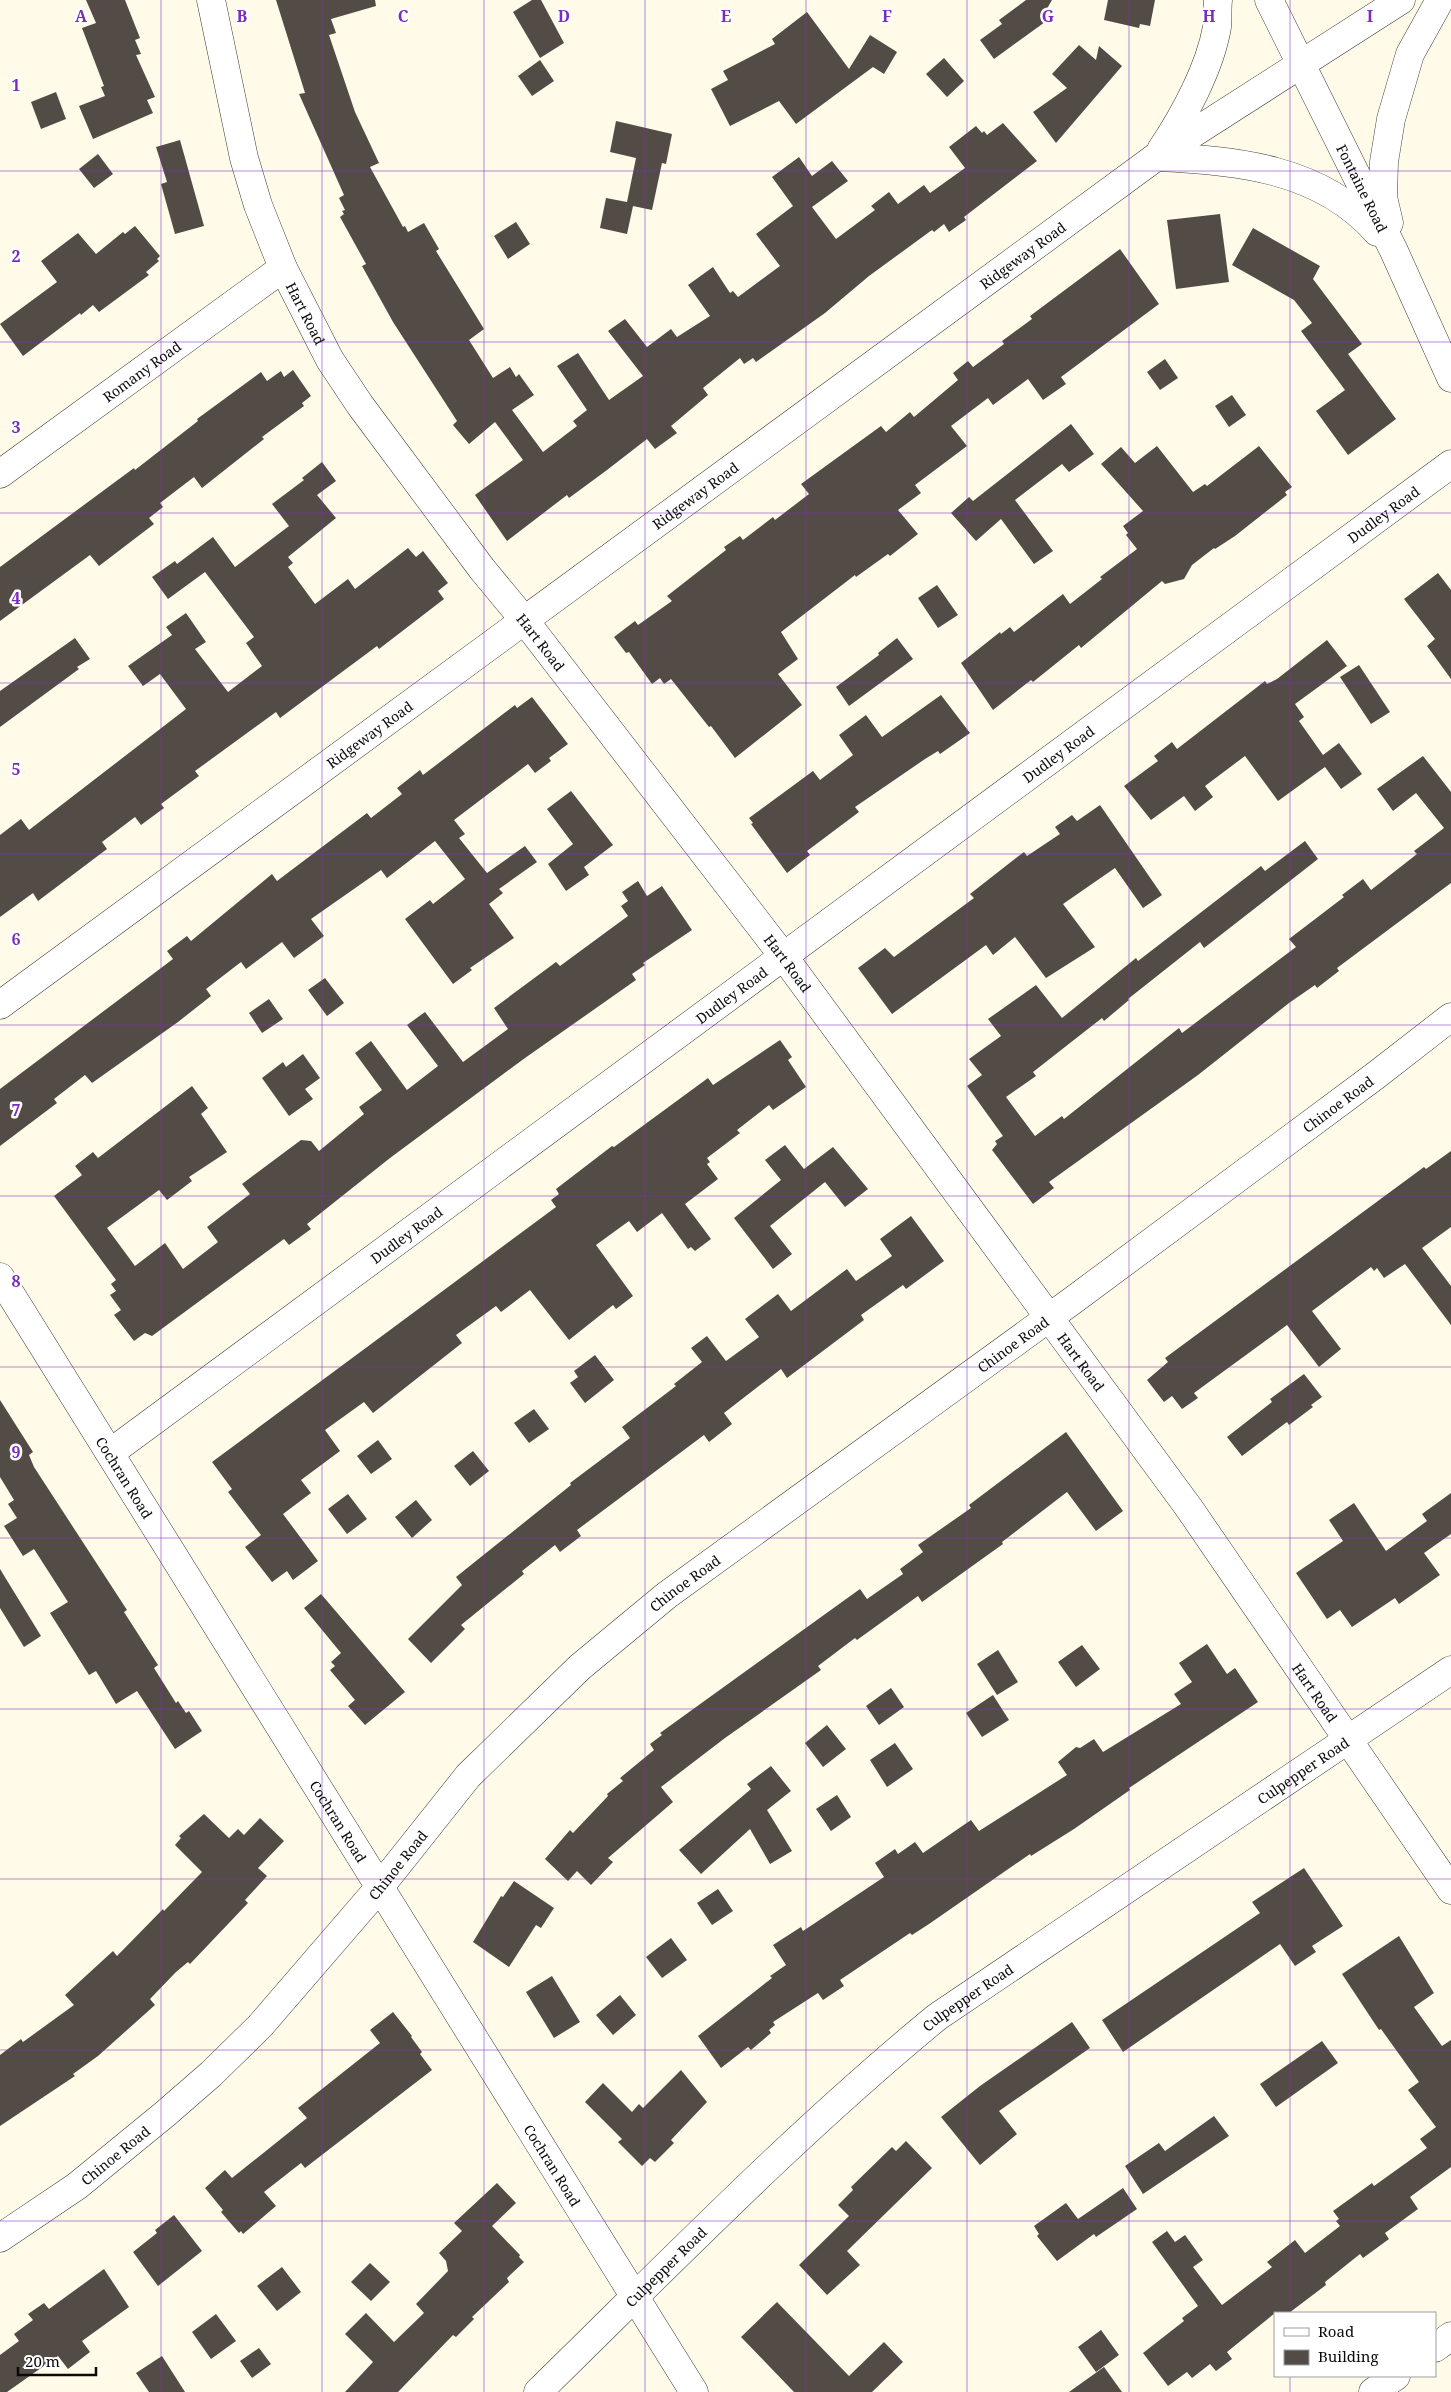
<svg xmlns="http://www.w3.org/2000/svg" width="1451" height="2392" font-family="'Noto Serif',serif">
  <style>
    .building { fill: #534c46 }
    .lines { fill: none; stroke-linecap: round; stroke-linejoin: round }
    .minor-casing { stroke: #3d3d3d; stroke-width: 29 }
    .minor { stroke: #fff; stroke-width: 28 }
    .grid { fill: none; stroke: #7b2cbf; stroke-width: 1; stroke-opacity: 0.55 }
    .labels { text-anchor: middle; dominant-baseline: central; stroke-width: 5; stroke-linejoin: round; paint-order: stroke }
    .street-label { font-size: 14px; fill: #0a0a0a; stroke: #fff }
    .grid-label { font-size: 16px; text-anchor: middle; font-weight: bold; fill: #7b2cbf; stroke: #fff; stroke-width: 5; stroke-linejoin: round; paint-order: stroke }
  </style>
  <rect width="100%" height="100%" fill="#fffbe8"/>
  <!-- building -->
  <g class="building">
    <path d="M86 0H125L140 38 135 40 141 54 136 55 155 97 147 100 153 113 93 139 79 106 105 96 101 87 104 86 82 28 96 23Z"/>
    <path d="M276 0H375L376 6 331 19 336 33 329 35 355 112 379 163 370 167 403 227 405 226 408 232 424 223 439 249 436 251 484 329 469 340 493 378 510 367 516 377 519 374 534 395 512 410 543 452 577 426 573 421 587 410 557 366 578 353 609 400 643 376 608 331 625 319 647 347 671 329 677 337 710 316 688 285 713 267 730 293 733 291 738 297 780 266 756 234 793 206 772 177 799 157 812 176 832 161 848 181 812 207 836 239 875 210 871 206 889 192 898 204 924 185 930 193 965 168 949 147 976 126 982 133 984 131 987 135 1003 123 1037 161 964 217 966 220 949 232 944 224 934 232 932 230 869 276 825 313 756 362 753 358 744 364 740 358 703 388 708 395 671 426 677 433 655 449 647 439 607 470 569 498 567 495 507 541 475 495 523 460 495 422 469 444 453 425 457 421 393 322 362 266 366 264 340 217 344 214 342 211 345 210 339 198 344 195 299 94 305 93Z"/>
    <path d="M532 0H541L564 43 540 58 513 12Z"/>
    <path d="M1026 0H1052L1041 19 1045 22 994 59 980 40 1002 24 999 20Z"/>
    <path d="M1108 0H1155L1150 26 1140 24 1139 28 1104 20Z"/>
    <path d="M807 12 849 69 870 35 897 52 884 74 873 67 796 124 779 101 730 126 711 89 728 80 723 71 775 44 772 39Z"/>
    <path d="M1079 45 1096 60 1099 46 1122 66 1056 143 1033 112 1067 88 1052 74Z"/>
    <path d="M944 58 964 81 947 97 926 74Z"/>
    <path d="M540 60 554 81 532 96 518 76Z"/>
    <path d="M56 92 66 119 41 129 31 102Z"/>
    <path d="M616 121 672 134 666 164 662 163 652 210 633 206 627 234 600 228 606 198 627 202 636 158 610 152Z"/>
    <path d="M180 140 204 226 175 234 161 184 167 182 156 147Z"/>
    <path d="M98 154 113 174 94 188 79 169Z"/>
    <path d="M1220 214 1229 282 1176 289 1167 220Z"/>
    <path d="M516 222 530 244 508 259 494 236Z"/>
    <path d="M135 226 160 256 157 259 159 261 146 272 149 275 99 312 93 305 81 315 80 313 23 356 0 324 57 282 41 261 78 233 96 254 123 232 125 234Z"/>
    <path d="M1253 228 1320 266 1313 279 1362 344 1348 354 1396 419 1348 455 1316 411 1345 390 1301 331 1312 323 1294 300 1232 265Z"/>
    <path d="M1120 249 1159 304 1061 377 1066 384 1043 400 1028 379 993 405 988 398 951 426 967 446 915 485 921 493 898 510 918 534 890 556 888 554 856 577 855 575 781 632 798 659 778 674 802 705 735 758 711 726 709 727 671 679 664 684 660 678 652 684 629 652 626 653 614 637 635 621 638 625 672 601 667 596 726 550 724 547 740 536 743 540 773 517 775 520 809 494 801 484 881 426 886 432 910 412 914 417 958 380 953 373 968 361 973 367 1004 344 1002 341 1032 319 1030 316Z"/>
    <path d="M1165 359 1178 378 1160 390 1147 372Z"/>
    <path d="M293 370 311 396 302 403 304 406 262 437 264 439 202 488 194 477 160 503 163 507 149 518 154 524 99 566 90 555 0 621V567L134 468 135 470 198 421 197 419 261 372 267 381 281 371 284 377Z"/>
    <path d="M1232 395 1246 415 1229 427 1215 406Z"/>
    <path d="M1071 424 1094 454 1069 472 1062 464 1015 500 1053 551 1034 564 1001 519 976 541 951 513 969 497 973 501Z"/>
    <path d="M1157 446 1193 492 1205 484 1207 486 1259 446 1292 487 1285 492 1287 495 1235 536 1215 549 1214 548 1192 565 1184 579 1165 584 1162 581 1081 648 1079 645 1033 682 1031 680 993 710 961 663 1000 632 1001 634 1010 627 1014 632 1063 594 1070 604 1102 579 1100 577 1137 549 1126 535 1128 533 1123 526 1143 511 1101 464 1121 447 1135 463Z"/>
    <path d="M322 462 336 481 317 495 336 518 288 557 293 563 288 567 315 604 348 579 355 589 408 548 416 557 423 551 448 583 438 591 444 599 379 649 377 646 280 718 276 712 195 771 199 776 161 804 164 808 141 825 135 817 102 842 107 849 38 901 33 893 0 917V835L21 819 29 830 186 709 160 674 143 686 128 666 172 635 166 627 186 613 206 642 195 649 228 692 262 666 246 643 254 637 205 572 168 599 152 577 175 561 177 564 213 537 235 567 289 526 272 504 304 480 302 478Z"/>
    <path d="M1438 573 1451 590V679L1427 646 1435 639 1404 599Z"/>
    <path d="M937 585 958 615 938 628 918 598Z"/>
    <path d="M75 638 90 659 77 667 79 669 0 727V691Z"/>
    <path d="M897 638 913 659 849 706 836 687 879 655 878 653Z"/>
    <path d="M1327 640 1347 666 1295 704 1304 717 1299 721 1323 755 1339 743 1362 774 1341 789 1325 767 1278 801 1245 756 1205 786 1213 797 1195 811 1184 796 1151 820 1124 786 1158 761 1154 756 1172 742 1177 749 1265 681 1267 684 1277 679Z"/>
    <path d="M1359 665 1390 712 1371 724 1340 677Z"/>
    <path d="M941 695 970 733 940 754 938 751 925 759 855 807 859 812 807 851 810 855 787 873 751 824 753 823 749 818 813 771 820 780 853 755 839 735 866 715 882 737Z"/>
    <path d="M532 697 568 744 549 758 551 761 535 773 528 764 454 820 465 834 459 838 487 873 525 846 537 862 499 889 503 893 489 904 514 938 470 968 472 970 453 984 405 919 430 900 433 904 465 879 435 841 387 878 381 870 311 919 324 936 294 958 282 942 246 969 241 962 206 989 211 996 178 1022 92 1083 85 1075 54 1099 57 1103 0 1146V1089L173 959 167 951 187 936 191 941 272 874 277 881 367 813 371 818 402 794 397 788 420 770 423 775 515 705 517 708Z"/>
    <path d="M1423 756 1451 792V883L1337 968 1339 971 1317 988 1315 985 1289 1003 1198 1075 1049 1182 1054 1188 1033 1204 992 1150 997 1144 995 1141 1003 1136 967 1086 982 1075 969 1059 1001 1036 988 1019 1036 985 1062 1018 1136 958 1138 961 1261 866 1265 871 1305 841 1318 859 1204 948 1200 942 1128 999 1129 1000 1104 1021 1102 1018 1033 1072 1036 1076 1006 1097 1035 1136 1062 1116 1064 1119 1179 1028 1182 1033 1296 947 1289 939 1344 897 1342 895 1363 879 1371 890 1417 854 1414 851 1444 828 1416 793 1393 811 1377 789Z"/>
    <path d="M571 791 613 845 584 867 589 875 566 891 548 864 573 844 547 809Z"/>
    <path d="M1100 805 1162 895 1143 908 1115 868 1063 904 1095 947 1046 978 1015 937 993 955 986 945 892 1014 858 968 885 948 894 957 974 898 970 894 1007 865 1024 852 1027 856 1060 834 1055 827 1072 815 1077 821Z"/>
    <path d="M638 881 647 896 662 886 692 930 643 963 645 965 632 974 636 980 525 1058 390 1158 307 1224 311 1229 289 1245 284 1239 152 1336 145 1333 134 1341 114 1315 121 1310 110 1295 116 1291 111 1284 116 1280 54 1196 82 1175 75 1166 93 1152 98 1158 192 1086 208 1108 201 1114 227 1152 189 1177 192 1181 167 1200 159 1190 107 1228 135 1266 165 1243 183 1269 218 1242 207 1227 250 1194 242 1184 301 1140 311 1141 319 1151 364 1114 359 1107 382 1090 355 1053 371 1041 407 1090 438 1066 407 1025 425 1012 463 1062 508 1029 494 1008 556 962 560 966 628 916 621 906 628 901 622 892Z"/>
    <path d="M325 978 344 1003 327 1016 308 990Z"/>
    <path d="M269 999 283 1019 262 1033 249 1013Z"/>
    <path d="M780 1040 792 1057 788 1060 806 1087 773 1110 769 1105 737 1130 740 1133 707 1158 710 1162 707 1164 718 1179 685 1204 711 1239 695 1251 691 1247 688 1249 662 1213 637 1232 629 1221 596 1245 633 1296 616 1309 613 1305 569 1340 530 1290 501 1312 496 1306 456 1335 462 1343 373 1413 364 1402 325 1430 340 1451 301 1480 311 1493 283 1514 318 1561 293 1580 287 1571 272 1582 245 1547 261 1535 228 1492 232 1489 212 1462 556 1207 551 1200 559 1194 556 1189 612 1146 614 1147 708 1078 713 1085Z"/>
    <path d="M303 1054 320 1078 305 1089 313 1099 289 1116 262 1078 283 1062 286 1067Z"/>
    <path d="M785 1145 804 1169 833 1147 868 1189 845 1207 825 1182 770 1226 792 1254 773 1269 734 1218 781 1180 765 1160Z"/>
    <path d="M1451 1151V1227L1422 1248 1451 1286V1325L1405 1264 1384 1278 1377 1268 1374 1271 1371 1267 1312 1311 1341 1349 1319 1367 1287 1325 1194 1393 1198 1398 1182 1409 1172 1396 1164 1402 1147 1380 1168 1362 1165 1358 1424 1167 1426 1169Z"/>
    <path d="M911 1216 944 1261 906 1289 903 1285 861 1315 864 1320 787 1378 781 1369 724 1413 732 1424 709 1442 704 1435 577 1530 581 1536 560 1552 555 1545 522 1571 524 1574 461 1625 465 1629 431 1663 408 1639 462 1585 456 1577 571 1485 570 1483 630 1438 622 1427 676 1386 674 1384 702 1362 691 1348 707 1336 726 1361 759 1337 745 1319 778 1294 791 1311 847 1269 856 1281 892 1256 880 1239Z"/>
    <path d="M595 1355 614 1380 585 1403 570 1383 578 1377 574 1371Z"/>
    <path d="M1304 1374 1322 1397 1311 1405 1313 1407 1289 1425 1287 1422 1242 1456 1227 1437 1272 1402 1270 1399Z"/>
    <path d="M0 1400 33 1452 29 1455 34 1467 127 1610 124 1612 158 1665 154 1668 176 1703 178 1701 186 1713 189 1711 202 1731 175 1749 137 1691 116 1704 96 1671 89 1675 50 1613 68 1602 34 1549 23 1556 4 1526 17 1518 8 1504 14 1500 0 1477Z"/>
    <path d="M534 1409 549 1429 529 1443 514 1423Z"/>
    <path d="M1066 1432 1123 1511 1096 1531 1067 1492 1002 1542 1003 1544 922 1602 918 1596 857 1640 855 1638 818 1666 821 1670 725 1738 661 1787 673 1802 608 1858 613 1862 591 1885 577 1871 568 1881 545 1859 570 1830 573 1833 608 1796 607 1794 623 1781 620 1778 654 1750 650 1744 662 1735 660 1733 860 1589 867 1599 903 1574 900 1569 923 1552 918 1545 971 1508 969 1505Z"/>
    <path d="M378 1440 392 1459 371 1474 357 1456Z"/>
    <path d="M473 1451 489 1471 470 1486 454 1466Z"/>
    <path d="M1451 1493V1534L1424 1553 1440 1575 1399 1604 1395 1598 1352 1627 1340 1610 1327 1619 1296 1573 1343 1541 1329 1520 1354 1503 1386 1551 1427 1521 1422 1514Z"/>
    <path d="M348 1494 367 1519 347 1534 328 1509Z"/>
    <path d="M416 1500 432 1520 412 1538 395 1517Z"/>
    <path d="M0 1569 41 1636 24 1647 0 1608Z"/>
    <path d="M321 1594 405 1692 365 1725 348 1706 355 1700 330 1670 335 1666 331 1662 341 1653 304 1608Z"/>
    <path d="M1207 1644 1227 1674 1235 1668 1258 1702 1129 1788 1130 1790 1074 1829 1031 1856 1030 1854 929 1924 912 1935 910 1933 840 1980 844 1986 823 2000 818 1993 773 2022 775 2025 769 2030 771 2033 751 2050 748 2047 721 2068 698 2036 772 1978 770 1976 786 1965 773 1945 801 1927 803 1931 884 1877 875 1863 895 1849 898 1854 915 1842 923 1853 971 1820 979 1831 1067 1775 1058 1762 1076 1747 1080 1748 1094 1739 1103 1752 1181 1704 1174 1694 1192 1682 1179 1663Z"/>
    <path d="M1082 1645 1100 1669 1076 1687 1058 1662Z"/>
    <path d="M998 1650 1018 1682 997 1695 977 1664Z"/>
    <path d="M891 1688 904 1707 879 1725 866 1706Z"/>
    <path d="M993 1695 1009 1720 982 1737 966 1713Z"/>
    <path d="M827 1725 846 1749 823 1767 805 1743Z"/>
    <path d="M895 1743 913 1769 887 1787 870 1760Z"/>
    <path d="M771 1766 791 1791 767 1810 792 1851 770 1864 750 1829 701 1874 679 1850 751 1789 747 1784Z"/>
    <path d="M837 1795 851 1817 831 1831 816 1809Z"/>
    <path d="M204 1814 229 1838 238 1829 244 1835 260 1818 284 1841 258 1868 267 1876 245 1900 248 1903 190 1964 188 1962 176 1972 150 1999 155 2005 98 2056 73 2074 75 2076 0 2126V2055L21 2039 23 2042 74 2005 65 1995 113 1951 117 1956 163 1909 164 1911 202 1872 175 1845 181 1838 179 1836Z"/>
    <path d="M1304 1868 1343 1926 1312 1946 1316 1952 1295 1966 1280 1944 1123 2052 1102 2020 1260 1913 1252 1902Z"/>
    <path d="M514 1881 554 1908 541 1928 536 1925 509 1967 473 1942 501 1896 503 1897Z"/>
    <path d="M718 1889 733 1911 712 1925 697 1903Z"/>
    <path d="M1399 1936 1434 1993 1414 2007 1442 2046 1451 2040V2167L1410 2197 1418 2209 1385 2233 1389 2239 1363 2258 1360 2254 1325 2282 1326 2285 1289 2313H1275L1227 2352 1232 2359 1216 2371 1210 2364 1192 2378 1187 2372 1168 2386 1143 2353 1184 2321 1182 2318 1198 2306 1152 2242 1167 2231 1175 2242 1185 2235 1203 2260 1193 2267 1222 2305 1272 2267 1267 2262 1295 2240 1305 2253 1340 2226 1336 2221 1339 2219 1333 2211 1372 2183 1374 2186 1427 2148 1420 2139 1436 2127 1408 2090 1419 2082 1381 2029 1379 2030 1342 1974Z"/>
    <path d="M671 1938 687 1960 662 1978 646 1957Z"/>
    <path d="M552 1976 580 2022 554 2038 526 1992Z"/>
    <path d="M620 1995 636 2015 613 2035 596 2015Z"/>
    <path d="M393 2012 412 2036 411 2037 422 2052 420 2054 432 2070 305 2168 301 2163 264 2192 276 2206 243 2234 241 2231 239 2233 221 2212 223 2210 205 2188 225 2170 232 2178 307 2118 298 2108 380 2043 370 2030Z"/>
    <path d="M1072 2022 1090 2048 999 2111 1017 2134 980 2165 941 2117 980 2086Z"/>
    <path d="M1322 2041 1338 2063 1276 2107 1260 2084Z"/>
    <path d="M681 2070 707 2102 671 2140 674 2143 655 2162 650 2158 642 2166 618 2142 622 2139 585 2102 603 2083 632 2112 639 2104 643 2108Z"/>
    <path d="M1214 2116 1229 2136 1143 2194 1125 2166 1159 2143 1165 2151Z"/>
    <path d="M906 2141 932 2168 847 2251 860 2265 827 2295 799 2265 849 2216 838 2205 853 2190 851 2187 892 2147 896 2151Z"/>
    <path d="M497 2183 516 2203 492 2226 520 2255 519 2257 524 2262 507 2278 509 2282 472 2317 474 2319 456 2337 453 2335 398 2392H345L373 2362 345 2334 366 2313 394 2342 424 2313 416 2304 448 2271 446 2261 439 2253 462 2231 454 2223Z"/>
    <path d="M1123 2188 1137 2209 1096 2237 1094 2234 1057 2261 1037 2236 1039 2234 1034 2226 1066 2203 1078 2219Z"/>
    <path d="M174 2215 202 2251 158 2286 133 2252 157 2233 155 2230Z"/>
    <path d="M370 2263 390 2282 371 2301 351 2282Z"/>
    <path d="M282 2267 301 2292 277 2311 257 2286Z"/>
    <path d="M104 2269 129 2307 82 2341 90 2352 68 2369 58 2356 7 2392H0V2355L19 2341 14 2334 33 2320 28 2314 44 2303 49 2309Z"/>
    <path d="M777 2302 849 2376 884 2342 903 2362 872 2392H794L741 2337Z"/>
    <path d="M216 2314 236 2341 211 2359 192 2332Z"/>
    <path d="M1101 2330 1119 2355 1096 2372 1078 2347Z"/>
    <path d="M259 2348 271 2364 252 2378 240 2361Z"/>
    <path d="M162 2356 185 2392H149L136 2373Z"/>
    <path d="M1104 2367 1122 2392H1069Z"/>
  </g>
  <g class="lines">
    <defs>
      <g id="minor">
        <path id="s1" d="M211 0 244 158 258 205 283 268 330 360 360 405 482 569 525 621 784 957 1189 1508 1451 1890"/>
        <path id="s2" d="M1269 0 1394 251 1451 378"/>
        <path d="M1161 150C1184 116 1210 68 1217 27 1218 18 1217 9 1218 0"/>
        <path d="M1156 157C1235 160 1321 168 1377 232"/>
        <path d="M1389 223 1383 197 1384 162 1391 119 1410 54 1440 0"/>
        <path id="s3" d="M0 474 283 268"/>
        <path id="s4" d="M0 1005 1156 157 1401 0"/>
        <path id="s5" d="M0 1277 694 2392"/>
        <path id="s6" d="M110 1453 1451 464"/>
        <path id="s7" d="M0 2238 77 2186 165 2114 211 2074 260 2026 379 1888 468 1776 580 1667 667 1595 1072 1301 1375 1076 1451 1017"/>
        <path d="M1435 2348 1451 2336"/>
        <path id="s8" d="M538 2392C668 2265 796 2133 937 2017L1451 1670"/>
        <path d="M1373 2392 1396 2376"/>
      </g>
    </defs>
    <!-- minor casing -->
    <use href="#minor" class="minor-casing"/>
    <!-- minor -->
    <use href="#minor" class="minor"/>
  </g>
  <!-- grid -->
  <path class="grid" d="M161 0V2392M322 0V2392M484 0V2392M645 0V2392M806 0V2392M967 0V2392M1129 0V2392M1290 0V2313M0 171H1451M0 342H1451M0 513H1451M0 683H1451M0 854H1451M0 1025H1451M0 1196H1451M0 1367H1451M0 1538H1451M0 1709H1451M0 1879H1451M0 2050H1451M0 2221H1451M1290 2376V2392"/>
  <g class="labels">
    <!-- street labels -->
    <g class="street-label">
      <text stroke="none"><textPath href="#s2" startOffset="210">Fontaine Road</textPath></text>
      <text stroke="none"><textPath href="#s4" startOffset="1268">Ridgeway Road</textPath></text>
      <text stroke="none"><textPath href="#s1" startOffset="329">Hart Road</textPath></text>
      <text stroke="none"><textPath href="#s3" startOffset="175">Romany Road</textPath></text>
      <text stroke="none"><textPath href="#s4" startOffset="862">Ridgeway Road</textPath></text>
      <text stroke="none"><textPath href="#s6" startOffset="1582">Dudley Road</textPath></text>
      <text stroke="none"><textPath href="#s1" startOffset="734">Hart Road</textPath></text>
      <text stroke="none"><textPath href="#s4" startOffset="458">Ridgeway Road</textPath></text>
      <text stroke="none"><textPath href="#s6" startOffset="1178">Dudley Road</textPath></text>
      <text stroke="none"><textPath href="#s1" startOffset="1139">Hart Road</textPath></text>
      <text stroke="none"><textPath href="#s6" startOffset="772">Dudley Road</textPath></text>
      <text stroke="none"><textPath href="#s7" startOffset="1762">Chinoe Road</textPath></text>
      <text stroke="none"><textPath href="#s6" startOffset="368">Dudley Road</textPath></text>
      <text stroke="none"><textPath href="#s7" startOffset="1358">Chinoe Road</textPath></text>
      <text stroke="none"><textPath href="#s1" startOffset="1634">Hart Road</textPath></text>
      <text stroke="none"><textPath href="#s5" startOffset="236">Cochran Road</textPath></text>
      <text stroke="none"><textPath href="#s7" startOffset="952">Chinoe Road</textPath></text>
      <text stroke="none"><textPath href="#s1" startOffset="2039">Hart Road</textPath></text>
      <text stroke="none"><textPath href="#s8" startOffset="989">Culpepper Road</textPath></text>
      <text stroke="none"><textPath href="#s5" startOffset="641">Cochran Road</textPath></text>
      <text stroke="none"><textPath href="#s7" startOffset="548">Chinoe Road</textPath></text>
      <text stroke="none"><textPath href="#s8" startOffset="584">Culpepper Road</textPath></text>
      <text stroke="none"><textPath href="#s7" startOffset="142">Chinoe Road</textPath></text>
      <text stroke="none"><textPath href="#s5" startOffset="1046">Cochran Road</textPath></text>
      <text stroke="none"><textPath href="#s8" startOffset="179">Culpepper Road</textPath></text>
    </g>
  </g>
  <g class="grid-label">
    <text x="81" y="22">A</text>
    <text x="242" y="22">B</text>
    <text x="403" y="22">C</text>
    <text x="564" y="22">D</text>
    <text x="726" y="22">E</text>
    <text x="887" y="22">F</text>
    <text x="1048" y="22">G</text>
    <text x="1209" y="22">H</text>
    <text x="1370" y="22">I</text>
    <text x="16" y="91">1</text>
    <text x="16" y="262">2</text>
    <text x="16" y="433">3</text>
    <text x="16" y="604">4</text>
    <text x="16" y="775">5</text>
    <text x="16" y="945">6</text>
    <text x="16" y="1116">7</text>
    <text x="16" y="1287">8</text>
    <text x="16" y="1458">9</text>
  </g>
  <!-- legend -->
  <rect x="1274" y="2312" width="162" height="65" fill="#ffffff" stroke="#9d9d9d"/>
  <rect x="1284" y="2328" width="25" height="8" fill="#ffffff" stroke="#9d9d9d"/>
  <text x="1318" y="2337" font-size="15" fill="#0a0a0a">Road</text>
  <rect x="1284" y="2350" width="25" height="15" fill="#534c46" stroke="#9d9d9d"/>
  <text x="1318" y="2362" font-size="15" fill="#0a0a0a">Building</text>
  <!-- scale -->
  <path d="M18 2367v8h78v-8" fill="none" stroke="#0a0a0a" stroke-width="2.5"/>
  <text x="25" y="2367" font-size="15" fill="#0a0a0a" stroke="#ffffff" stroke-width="4" paint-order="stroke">20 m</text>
</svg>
